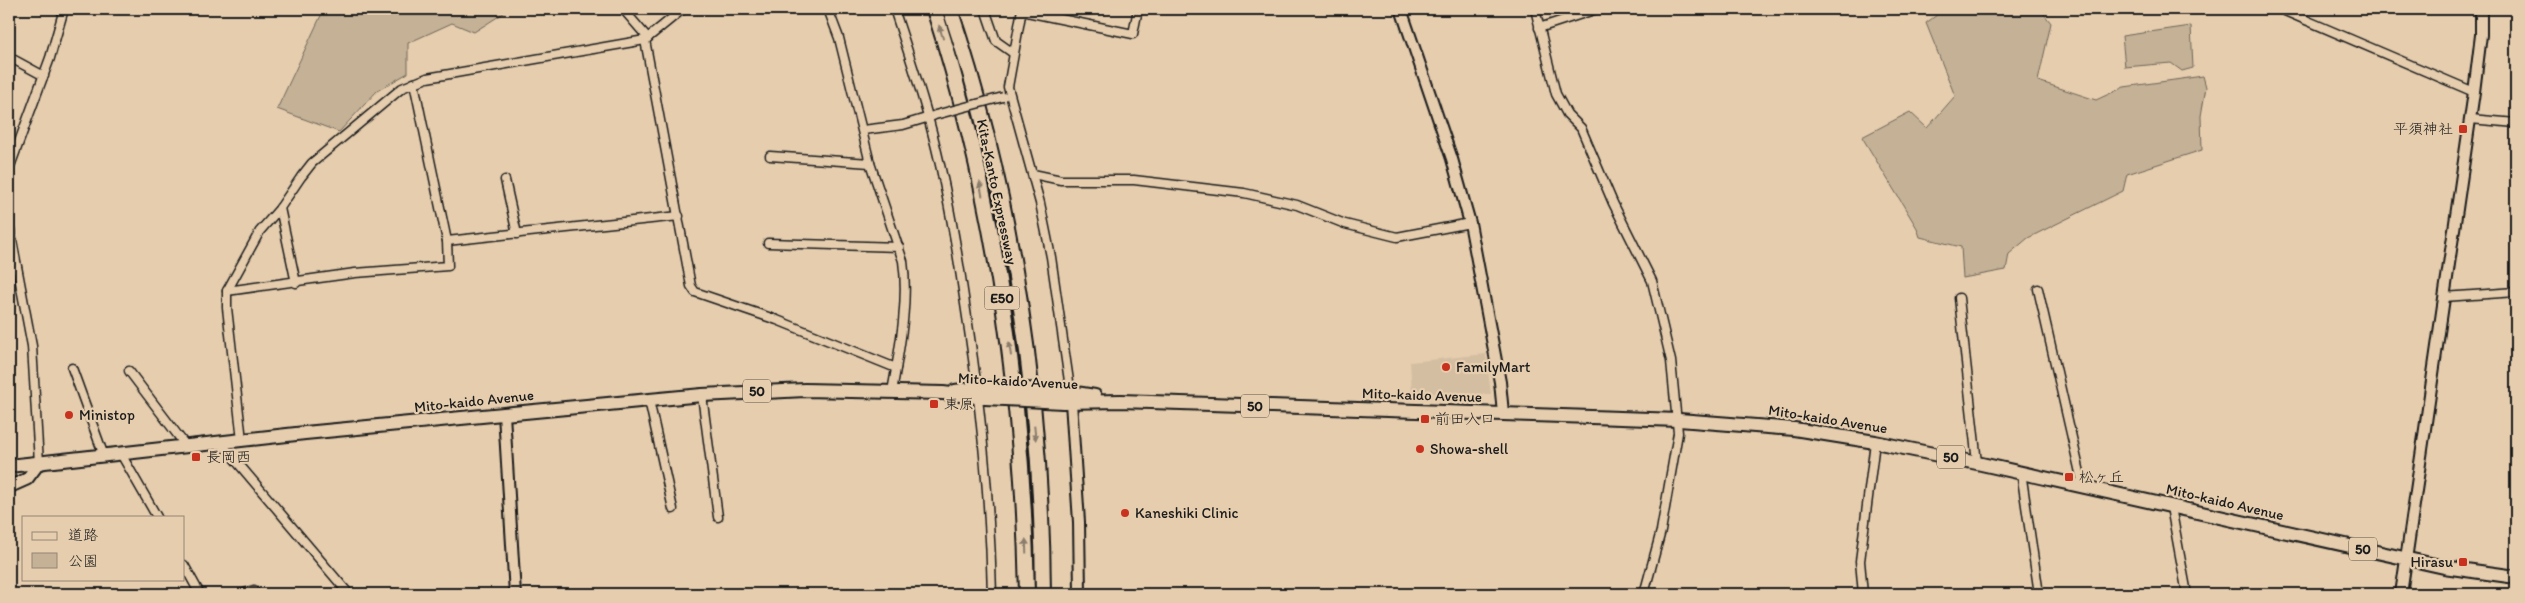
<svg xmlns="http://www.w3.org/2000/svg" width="2525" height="603" font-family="Itim,'Klee One',sans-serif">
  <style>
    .built { fill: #d4bea2 }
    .green { fill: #c4b196; stroke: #706659 }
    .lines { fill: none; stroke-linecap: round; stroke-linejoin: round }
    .minor-casing { stroke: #1c1c1c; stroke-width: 11 }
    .tertiary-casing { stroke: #1c1c1c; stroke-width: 14 }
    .secondary-casing { stroke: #1c1c1c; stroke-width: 15 }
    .primary-casing { stroke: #1c1c1c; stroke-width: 16 }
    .motorway-casing { stroke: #1c1c1c; stroke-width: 18 }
    .minor { stroke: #e5cdae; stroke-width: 8 }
    .tertiary { stroke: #e5cdae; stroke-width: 10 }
    .secondary { stroke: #e5cdae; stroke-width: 11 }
    .primary { stroke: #e5cdae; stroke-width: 12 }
    .motorway { stroke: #e5cdae; stroke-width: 14 }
    .minor-bridge-casing { stroke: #1c1c1c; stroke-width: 11; stroke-linecap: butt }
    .primary-bridge-casing { stroke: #1c1c1c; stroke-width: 16; stroke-linecap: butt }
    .minor-bridge { stroke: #e5cdae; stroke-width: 8 }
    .primary-bridge { stroke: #e5cdae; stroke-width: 12 }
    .oneway { fill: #8b7d6c }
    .poi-dot { fill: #c8321e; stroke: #e5cdae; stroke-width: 2 }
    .labels { text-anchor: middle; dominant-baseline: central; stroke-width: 4.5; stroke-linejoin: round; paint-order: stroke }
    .shield { fill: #e5cdae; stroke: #585148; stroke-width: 1 }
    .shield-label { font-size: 14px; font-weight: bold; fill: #1c1c1c }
    .poi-label { font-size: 15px; fill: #1c1c1c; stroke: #e5cdae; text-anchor: start }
    .street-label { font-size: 15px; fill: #1c1c1c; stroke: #e5cdae }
  </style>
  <rect width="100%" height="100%" fill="#e5cdae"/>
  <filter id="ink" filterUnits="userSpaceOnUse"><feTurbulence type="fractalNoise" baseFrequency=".02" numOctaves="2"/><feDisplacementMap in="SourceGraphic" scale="10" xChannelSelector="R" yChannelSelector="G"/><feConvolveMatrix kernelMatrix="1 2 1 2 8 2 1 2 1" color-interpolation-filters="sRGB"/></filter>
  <g filter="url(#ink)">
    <!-- built -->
    <path class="built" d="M1486 354 1491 394 1412 393 1410 362Z"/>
    <!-- green -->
    <g class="green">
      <path d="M324 9H510L474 32 452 23 408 43V73L377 91 339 132 277 109Z"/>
      <path d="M1945 9H2040L2051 23 2038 81 2096 100 2124 87 2203 76 2206 87 2201 116 2202 150 2127 174 2123 191 2028 238 2009 254 2006 270 1963 278 1961 247 1920 237 1917 228 1862 137 1910 112 1927 128 1955 96 1926 23Z"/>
      <path d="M2191 26 2193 68 2182 71 2171 63 2125 67 2122 36Z"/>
    </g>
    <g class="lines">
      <defs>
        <g id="minor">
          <path d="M623 9 648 38"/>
          <path d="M828 9 839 38 870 163 903 261C909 303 899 351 892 392"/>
          <path d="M894 9C906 45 918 81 928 117 945 178 956 241 965 304 980 400 990 496 992 594"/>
          <path d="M985 9 996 41 1013 53"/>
          <path d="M1022 9 1008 87 1040 203 1051 257 1071 395"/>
          <path d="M1535 9 1556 94 1567 114 1581 128 1613 203 1652 281 1671 361 1678 433 1661 531 1644 594"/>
          <path d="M2280 9 2474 92"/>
          <path d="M1022 11 1133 34 1138 9"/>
          <path d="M1539 28 1597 9"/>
          <path d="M645 40 691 286 695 292 777 320 896 368"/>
          <path d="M9 57 44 76"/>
          <path d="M2470 119 2516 123"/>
          <path d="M863 130 903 125 933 116"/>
          <path d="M770 156 870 163"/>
          <path d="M9 169 50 58 64 9"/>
          <path d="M1033 174 1061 180H1134L1244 193 1297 205 1345 224 1397 237 1470 223"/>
          <path d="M505 180 517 234"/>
          <path d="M280 208 296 283"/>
          <path d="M9 224 32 346 39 463"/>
          <path d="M447 241 679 216"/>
          <path d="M768 243 899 247"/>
          <path d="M2038 289 2083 486"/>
          <path d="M227 291 355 273 448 266 447 241 414 83"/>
          <path d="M2444 297 2516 292"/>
          <path d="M1959 298 1977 463"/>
          <path d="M72 368 104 456"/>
          <path d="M129 371 186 446"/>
          <path d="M702 395 718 517"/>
          <path d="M649 400 673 509"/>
          <path d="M242 440 227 308V291L260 231 280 208 301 177 312 163 402 88 427 78 645 40 683 9"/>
          <path d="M220 442 349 594"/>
          <path d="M121 454 157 517"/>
          <path d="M2021 472 2039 594"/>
          <path d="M2171 507 2187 594"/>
          <path d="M184 565 200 594"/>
          <path d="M242 594 254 590"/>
          <path d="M1863 594 1860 561 1875 442"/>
        </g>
        <g id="tertiary">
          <path d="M1401 9 1452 159 1470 223 1500 382 1503 413"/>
          <path d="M1071 402 1079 522 1080 594"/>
          <path d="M504 414 515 594"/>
          <path d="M2401 594 2474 92 2481 35V9"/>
        </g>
        <path id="secondary" d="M9 487 27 479 39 463"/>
        <g id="primary">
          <path d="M955 391 985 387"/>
          <path d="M1063 391 1095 396"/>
          <path d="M1063 402 1121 401 1679 420 1794 429 1875 442 1977 463 2444 567 2516 577"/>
          <path d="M9 466 305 433 702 395 805 390 943 393 985 398"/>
        </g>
        <g id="motorway">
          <path d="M934 9C995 198 1023 396 1027 594"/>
          <path d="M950 9C1012 194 1042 399 1043 594"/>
        </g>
      </defs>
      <!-- minor casing -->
      <use href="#minor" class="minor-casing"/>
      <!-- tertiary casing -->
      <use href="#tertiary" class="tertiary-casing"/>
      <!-- secondary casing -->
      <use href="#secondary" class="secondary-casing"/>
      <!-- primary casing -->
      <use href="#primary" class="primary-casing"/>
      <!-- motorway casing -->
      <use href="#motorway" class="motorway-casing"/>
      <!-- minor -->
      <use href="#minor" class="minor"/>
      <!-- tertiary -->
      <use href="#tertiary" class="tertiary"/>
      <!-- secondary -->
      <use href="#secondary" class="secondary"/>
      <!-- primary -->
      <use href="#primary" class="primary"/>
      <!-- motorway -->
      <use href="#motorway" class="motorway"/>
      <defs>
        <path id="minor-bridge" d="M935 115 1003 97"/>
        <g id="primary-bridge">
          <path d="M985 387 1063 391"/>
          <path d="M985 398 1063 402"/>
        </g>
      </defs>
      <!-- minor-bridge casing -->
      <use href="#minor-bridge" class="minor-bridge-casing"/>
      <!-- primary-bridge casing -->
      <use href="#primary-bridge" class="primary-bridge-casing"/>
      <!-- minor-bridge -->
      <use href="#minor-bridge" class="minor-bridge"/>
      <!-- primary-bridge -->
      <use href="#primary-bridge" class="primary-bridge"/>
    </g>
    <!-- one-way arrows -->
    <defs><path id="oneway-solid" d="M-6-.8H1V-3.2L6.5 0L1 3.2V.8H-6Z" transform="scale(1.25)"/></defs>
    <g class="oneway">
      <use href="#oneway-solid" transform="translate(941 32) rotate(-107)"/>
      <use href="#oneway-solid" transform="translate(981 189) rotate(-101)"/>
      <use href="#oneway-solid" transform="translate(1010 349) rotate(-98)"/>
      <use href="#oneway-solid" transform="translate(1035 433) rotate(84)"/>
      <use href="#oneway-solid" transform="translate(1026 546) rotate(-92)"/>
    </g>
  </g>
  <!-- markers -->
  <g class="poi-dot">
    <rect x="2458" y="124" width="10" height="10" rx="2.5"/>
    <circle cx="1446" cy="367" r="5"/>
    <rect x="929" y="399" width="10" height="10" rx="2.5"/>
    <circle cx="69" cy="415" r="5"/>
    <rect x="1420" y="414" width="10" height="10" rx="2.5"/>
    <circle cx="1420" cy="449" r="5"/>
    <rect x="191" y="452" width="10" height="10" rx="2.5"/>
    <rect x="2064" y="472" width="10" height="10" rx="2.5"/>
    <circle cx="1125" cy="513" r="5"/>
    <rect x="2458" y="557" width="10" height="10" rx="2.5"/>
  </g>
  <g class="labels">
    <!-- shield labels -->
    <g class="shield">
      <rect x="984.5" y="286.5" width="35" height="23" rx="4"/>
      <rect x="743" y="379.5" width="28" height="23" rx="4"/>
      <rect x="1241" y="394.5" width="28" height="23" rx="4"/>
      <rect x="1937" y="445.5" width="28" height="23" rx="4"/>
      <rect x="2349" y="537.5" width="28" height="23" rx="4"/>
    </g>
    <g class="shield-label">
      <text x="1002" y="298">E50</text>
      <text x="757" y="391">50</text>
      <text x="1255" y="406">50</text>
      <text x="1951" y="457">50</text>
      <text x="2363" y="549">50</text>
    </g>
    <!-- poi labels -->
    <g class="poi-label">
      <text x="2453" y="129" text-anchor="end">平須神社</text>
      <text x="1456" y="367">FamilyMart</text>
      <text x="944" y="404">東原</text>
      <text x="79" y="415">Ministop</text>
      <text x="1435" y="419">前田入口</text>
      <text x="1430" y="449">Showa-shell</text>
      <text x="206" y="457">長岡西</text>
      <text x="2079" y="477">松ヶ丘</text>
      <text x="1135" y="513">Kaneshiki Clinic</text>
      <text x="2453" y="562" text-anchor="end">Hirasu</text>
    </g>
    <!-- street labels -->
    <g class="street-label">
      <text transform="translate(997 192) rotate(78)">Kita-Kanto Expressway</text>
      <text transform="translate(1018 381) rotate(3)">Mito-kaido Avenue</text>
      <text transform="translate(1422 395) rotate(2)">Mito-kaido Avenue</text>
      <text transform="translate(474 401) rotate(-6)">Mito-kaido Avenue</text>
      <text transform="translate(1828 419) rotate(9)">Mito-kaido Avenue</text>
      <text transform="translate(2225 502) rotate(13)">Mito-kaido Avenue</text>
    </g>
  </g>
  <!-- margin -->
  <rect width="2525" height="603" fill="none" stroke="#e5cdae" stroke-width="30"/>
  <rect x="15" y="15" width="2495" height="573" fill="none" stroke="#1c1c1c" stroke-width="2" filter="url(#ink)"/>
  <!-- legend -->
  <rect x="22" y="516" width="162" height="65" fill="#e5cdae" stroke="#958674"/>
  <rect x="32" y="532" width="25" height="8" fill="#e5cdae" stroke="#958674"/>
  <text x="68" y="540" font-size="15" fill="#1c1c1c">道路</text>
  <rect x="32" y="553" width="25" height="15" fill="#c4b196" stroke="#958674"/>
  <text x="68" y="566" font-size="15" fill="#1c1c1c">公園</text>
</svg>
